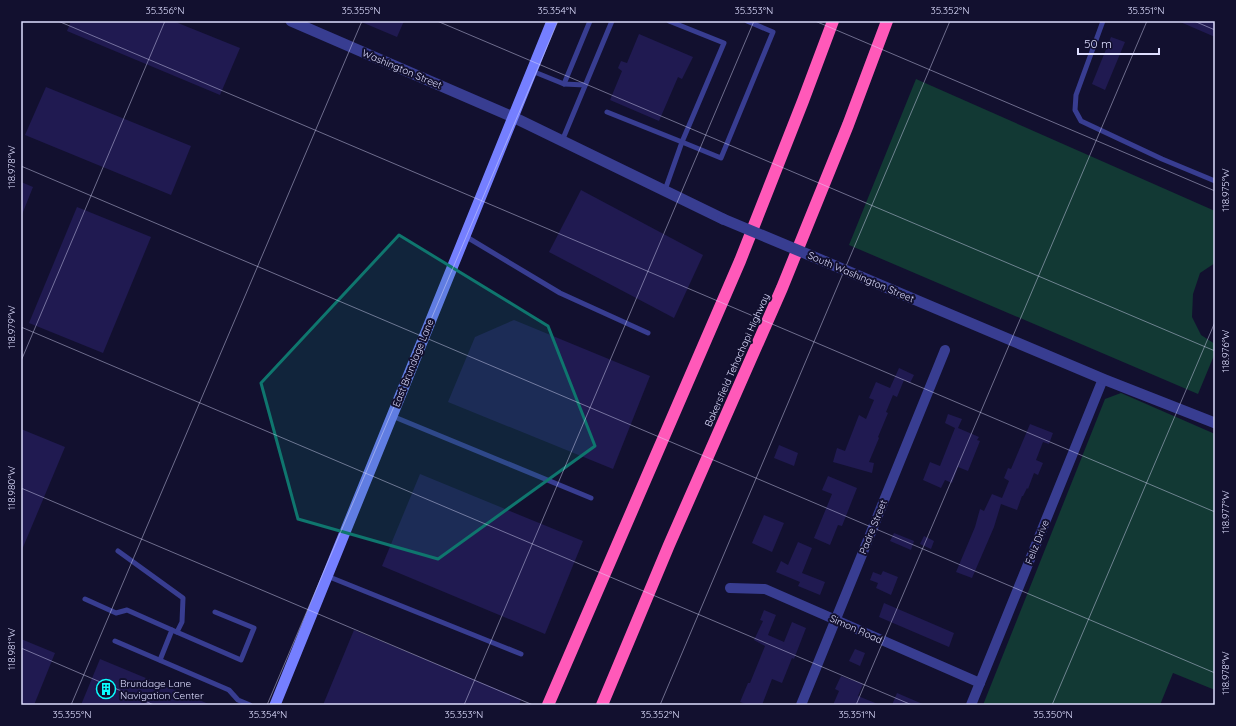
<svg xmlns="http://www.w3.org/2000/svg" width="1236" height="726" font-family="Quicksand,sans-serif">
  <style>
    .green { fill: #123934 }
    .building { fill: #201a51 }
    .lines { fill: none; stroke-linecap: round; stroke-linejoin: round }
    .service { stroke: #383d91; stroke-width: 5 }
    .minor { stroke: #383d91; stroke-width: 10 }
    .tertiary { stroke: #383d91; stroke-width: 11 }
    .secondary { stroke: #757fff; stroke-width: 11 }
    .motorway { stroke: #ff59b9; stroke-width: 12 }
    .tertiary-bridge { stroke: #383d91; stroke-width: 11 }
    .marked { fill: #0f766e; fill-opacity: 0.2; stroke: #0f766e; stroke-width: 3; stroke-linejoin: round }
    .ticks { fill: none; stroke: #dedeff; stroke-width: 1; stroke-opacity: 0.45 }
    .labels { text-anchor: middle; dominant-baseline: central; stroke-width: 4; stroke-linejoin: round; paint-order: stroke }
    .street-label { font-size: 10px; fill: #dedeff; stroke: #12102f }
    .poi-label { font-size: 10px; fill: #dedeff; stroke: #12102f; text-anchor: start }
    .neatline { fill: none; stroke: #dedeff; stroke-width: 1.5 }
    .ticks-label { font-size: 10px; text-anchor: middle; fill: #dedeff }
  </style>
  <rect width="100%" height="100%" fill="#12102f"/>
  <!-- green -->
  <g class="green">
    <path d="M916 79 1215 211V263L1200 273 1193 294 1192 317 1201 335 1215 344V353L1198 394 849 245Z"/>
    <path d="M1121 393 1215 434V690L1173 673 1160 705H983L1105 399Z"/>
  </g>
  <!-- building -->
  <g class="building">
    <path d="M71 21H173L240 48 220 95 67 31Z"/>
    <path d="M359 21H404L397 37Z"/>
    <path d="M1178 21H1215V37Z"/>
    <path d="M639 34 693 57 682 79 678 77 659 121 610 100 622 71 618 68 621 61 627 63Z"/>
    <path d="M1111 37 1125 42 1105 90 1092 84Z"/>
    <path d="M46 87 191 146 171 195 25 135Z"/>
    <path d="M21 182 33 187 21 217Z"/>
    <path d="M581 190 703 255 674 318 549 252Z"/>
    <path d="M77 207 151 237 103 353 29 323Z"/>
    <path d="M514 320 650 376 613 469 448 402 475 337Z"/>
    <path d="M899 368 914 375 910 383 904 380 897 397 893 395 886 412 888 413 878 437 879 438 869 462 874 463 872 473 833 462 837 448 845 451 859 415 866 419 874 400 869 398 876 382 890 388Z"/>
    <path d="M948 414 962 419 958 428 979 437 977 440 980 441 968 471 958 467 952 483 945 480 941 488 923 480 930 462 940 466 955 428 945 423Z"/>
    <path d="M1030 424 1053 433 1049 444 1043 442 1036 460 1043 463 1038 475 1034 473 1028 489 1027 488 1023 496H1022L1017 510 1001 504 994 527 972 578 956 572 975 527 980 509 984 511 992 494 1002 498 1009 481 1004 478 1008 468 1011 469Z"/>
    <path d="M21 429 65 447 21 552Z"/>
    <path d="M779 445 798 453 794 466 774 458Z"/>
    <path d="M420 474 583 541 545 634 382 566Z"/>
    <path d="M828 476 857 488 842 526 838 525 830 545 814 538 832 494 822 490Z"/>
    <path d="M764 515 784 523 772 552 752 543Z"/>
    <path d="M894 533 914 541 911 550 890 541Z"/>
    <path d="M924 536 934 541 931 549 920 544Z"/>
    <path d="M798 542 812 548 802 573 825 582 820 595 798 586 800 582 776 572 781 561 788 565Z"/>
    <path d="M883 571 898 577 891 595 876 588 878 583 870 580 873 572 881 575Z"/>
    <path d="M884 603 954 633 949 647 879 617Z"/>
    <path d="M764 610 776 615 768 635 784 642 792 622 806 628 794 659 792 658 782 683 772 679 762 705H748L740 702 748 683H750L765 646 754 640 763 621 760 620Z"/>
    <path d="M354 630 521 699 519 705H323Z"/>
    <path d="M21 639 55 653 34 705H21Z"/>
    <path d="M855 649 865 653 860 666 849 661Z"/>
    <path d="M100 659 211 705H81Z"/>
    <path d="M841 676 863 684 858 696 880 705H833L839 691 835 689Z"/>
    <path d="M897 693 925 705H892Z"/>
  </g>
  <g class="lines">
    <!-- service -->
    <g class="service">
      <path d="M669 21 724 43 682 142 721 158 773 32 747 21"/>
      <path d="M1103 21 1076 95 1075 110 1081 121 1162 159 1215 181"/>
      <path d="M532 71 564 84 585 85"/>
      <path d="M564 84 590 21"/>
      <path d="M607 112 682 142 665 190"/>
      <path d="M562 141 612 21"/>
      <path d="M465 236 560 293 648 333"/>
      <path d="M392 416 591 498"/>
      <path d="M118 551 183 598 182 622 177 632"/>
      <path d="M327 576 521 654"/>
      <path d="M85 599 116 613 127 610 172 630 160 660"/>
      <path d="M172 630 241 660 254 628 215 612"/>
      <path d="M115 641 229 690 238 700 250 705"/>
    </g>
    <!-- minor -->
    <g class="minor">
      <path d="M730 588 765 589 980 683"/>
      <path d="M801 705 945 350"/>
      <path d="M971 705 1103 379"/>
    </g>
    <!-- tertiary -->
    <g class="tertiary">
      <path d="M291 21 513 117 723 219"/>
      <path d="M826 262 1103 379 1215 423"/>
    </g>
    <!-- secondary -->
    <path class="secondary" d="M275 705 552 21"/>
    <!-- motorway -->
    <g class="motorway">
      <path d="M548 705 740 261 803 101 833 21"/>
      <path d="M602 705 669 545 782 288 848 125 887 21"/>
    </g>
    <!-- tertiary-bridge -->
    <path class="tertiary-bridge" d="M723 219 826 262"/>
  </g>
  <!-- marked area -->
  <path class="marked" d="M399 235 548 326 595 446 438 559 298 519 261 383Z"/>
  <!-- ticks -->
  <path class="ticks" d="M58 21 1215 512M437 21 1215 351M815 21 1215 191M1194 21 1215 30M21 166 1215 673M21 327 912 705M21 361 165 21M21 488 533 705M21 648 154 705M71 705 362 21M267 705 558 21M464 705 754 21M660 705 950 21M856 705 1147 21M1052 705 1215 322"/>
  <!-- icons -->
  <defs>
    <symbol id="building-ring" viewBox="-11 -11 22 22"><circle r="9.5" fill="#12102f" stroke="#0affff" stroke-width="1.5"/><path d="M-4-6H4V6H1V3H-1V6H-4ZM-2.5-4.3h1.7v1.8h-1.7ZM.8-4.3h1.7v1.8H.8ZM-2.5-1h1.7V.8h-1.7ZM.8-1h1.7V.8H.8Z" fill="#0affff"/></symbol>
  </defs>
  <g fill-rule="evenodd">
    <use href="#building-ring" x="95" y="678" width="22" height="22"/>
  </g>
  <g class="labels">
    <!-- street labels -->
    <g class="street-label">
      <text transform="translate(402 69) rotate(23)">Washington Street</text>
      <text transform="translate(861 277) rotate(23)">South Washington Street</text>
      <text transform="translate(737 360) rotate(-66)">Bakersfield Tehachapi Highway</text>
      <text transform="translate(413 363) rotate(-68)">East Brundage Lane</text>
      <text transform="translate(873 527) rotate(-68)">Padre Street</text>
      <text transform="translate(1037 542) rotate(-68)">Feliz Drive</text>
      <text transform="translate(856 629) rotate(24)">Simon Road</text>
    </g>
    <!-- poi labels -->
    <g class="poi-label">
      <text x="120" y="683">Brundage Lane<tspan x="120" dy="12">Navigation Center</tspan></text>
    </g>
  </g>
  <!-- border -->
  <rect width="1236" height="726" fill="none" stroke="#12102f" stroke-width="44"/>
  <!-- scale -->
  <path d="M1078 48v6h81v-6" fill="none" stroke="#dedeff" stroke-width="2"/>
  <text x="1084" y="48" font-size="12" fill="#dedeff" stroke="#12102f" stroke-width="3" paint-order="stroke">50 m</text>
  <rect x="22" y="22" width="1192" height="682" class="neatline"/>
  <g class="ticks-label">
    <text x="165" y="14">35.356°N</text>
    <text x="361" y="14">35.355°N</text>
    <text x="557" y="14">35.354°N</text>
    <text x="754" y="14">35.353°N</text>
    <text x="950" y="14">35.352°N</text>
    <text x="1146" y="14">35.351°N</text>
    <text transform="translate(11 167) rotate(-90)" y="4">118.978°W</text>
    <text transform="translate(1225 190) rotate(-90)" y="4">118.975°W</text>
    <text transform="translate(11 327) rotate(-90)" y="4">118.979°W</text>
    <text transform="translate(1225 351) rotate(-90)" y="4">118.976°W</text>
    <text transform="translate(11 488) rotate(-90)" y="4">118.980°W</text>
    <text transform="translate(1225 512) rotate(-90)" y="4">118.977°W</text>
    <text transform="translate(11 649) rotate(-90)" y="4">118.981°W</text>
    <text transform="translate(1225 673) rotate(-90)" y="4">118.978°W</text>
    <text x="72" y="718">35.355°N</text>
    <text x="268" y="718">35.354°N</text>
    <text x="464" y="718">35.353°N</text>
    <text x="660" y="718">35.352°N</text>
    <text x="857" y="718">35.351°N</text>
    <text x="1053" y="718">35.350°N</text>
  </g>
</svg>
